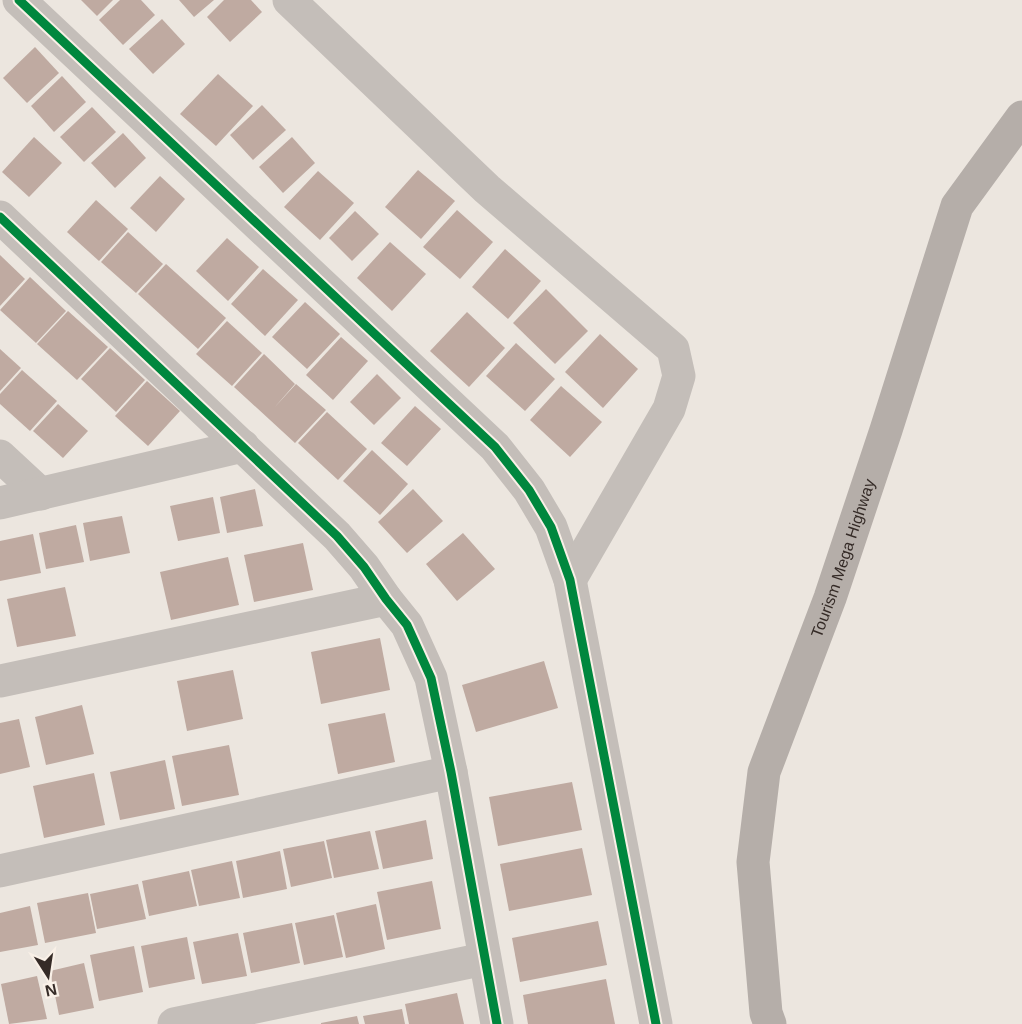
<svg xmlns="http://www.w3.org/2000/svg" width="1022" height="1024" font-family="Arial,sans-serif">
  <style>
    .building { fill: #bfaaa1 }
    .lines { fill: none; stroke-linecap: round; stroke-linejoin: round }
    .street { stroke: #c4beb9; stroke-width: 33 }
    .secondary { stroke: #b5aea9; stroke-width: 33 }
    .cycleway-casing { stroke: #f9f0e7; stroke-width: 13 }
    .cycleway { stroke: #00873e; stroke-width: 9 }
    .labels { text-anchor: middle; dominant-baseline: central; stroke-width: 6; stroke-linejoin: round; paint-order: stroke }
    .street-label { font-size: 16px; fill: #352b27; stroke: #f9f0e7 }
  </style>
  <rect width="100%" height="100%" fill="#ece6df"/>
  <!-- building -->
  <g class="building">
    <path d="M81 0H113L97 16Z"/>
    <path d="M120 0H141L155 15 123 45 99 20Z"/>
    <path d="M179 0H214L194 17Z"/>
    <path d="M224 0H251L262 12 230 42 207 17Z"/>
    <path d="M162 19 185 44 153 74 129 49Z"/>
    <path d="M35 47 59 73 27 103 3 78Z"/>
    <path d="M218 74 253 106 216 146 180 114Z"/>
    <path d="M62 76 86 102 54 132 31 106Z"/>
    <path d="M262 105 286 130 253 160 230 135Z"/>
    <path d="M92 107 116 132 84 162 60 137Z"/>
    <path d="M123 133 146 158 115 188 91 163Z"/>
    <path d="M34 137 62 163 29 197 2 172Z"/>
    <path d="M292 137 315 163 283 193 259 167Z"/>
    <path d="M418 170 455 201 421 239 385 207Z"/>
    <path d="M318 171 354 203 320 240 284 207Z"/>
    <path d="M160 176 185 199 156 232 130 208Z"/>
    <path d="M96 200 128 229 99 261 67 232Z"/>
    <path d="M457 210 493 242 460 279 423 247Z"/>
    <path d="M355 211 379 234 352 261 329 238Z"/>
    <path d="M128 232 163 264 136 293 101 262Z"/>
    <path d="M227 238 259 267 228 301 196 271Z"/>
    <path d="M390 242 426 274 392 311 357 278Z"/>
    <path d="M505 249 541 281 508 319 472 287Z"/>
    <path d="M0 255 25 279 0 306Z"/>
    <path d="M166 264 226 318 198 349 138 294Z"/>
    <path d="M263 269 298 300 265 336 231 304Z"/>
    <path d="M30 277 66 311 36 343 0 310Z"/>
    <path d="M546 289 588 331 555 364 513 323Z"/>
    <path d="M305 302 340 334 307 369 272 337Z"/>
    <path d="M68 311 108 347 77 380 37 344Z"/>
    <path d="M467 312 505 348 469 387 430 351Z"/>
    <path d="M227 321 262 353 232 386 196 354Z"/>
    <path d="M600 334 638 369 603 408 565 372Z"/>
    <path d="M341 337 368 361 333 400 306 375Z"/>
    <path d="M516 343 555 379 525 411 486 376Z"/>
    <path d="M110 348 145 380 116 412 81 379Z"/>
    <path d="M0 349 21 368 0 391Z"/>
    <path d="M264 354 295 384 274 408 296 384 326 410 295 443 234 387Z"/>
    <path d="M22 370 57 401 30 431 0 404V394Z"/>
    <path d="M377 374 401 398 374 425 350 402Z"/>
    <path d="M147 381 180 411 148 446 115 416Z"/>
    <path d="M561 386 602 422 570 457 530 420Z"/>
    <path d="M58 404 88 431 63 458 33 431Z"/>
    <path d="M415 406 441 429 407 466 381 443Z"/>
    <path d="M327 412 367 449 338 480 298 443Z"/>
    <path d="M372 450 408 484 380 515 343 481Z"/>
    <path d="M255 489 263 526 227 533 220 497Z"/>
    <path d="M413 489 443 521 407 553 378 522Z"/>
    <path d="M213 497 220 533 178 541 170 506Z"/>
    <path d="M122 516 130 553 90 561 83 523Z"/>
    <path d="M76 525 84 562 46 569 39 533Z"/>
    <path d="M463 533 495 569 457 601 426 564Z"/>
    <path d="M33 534 41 573 0 581V541Z"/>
    <path d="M303 543 313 590 254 602 244 555Z"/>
    <path d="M228 557 239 605 171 620 160 572Z"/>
    <path d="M65 587 76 636 17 647 7 599Z"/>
    <path d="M380 638 390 690 321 704 311 652Z"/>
    <path d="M544 661 558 708 476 732 462 685Z"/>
    <path d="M233 670 243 719 187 731 177 681Z"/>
    <path d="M82 705 94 754 46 765 35 717Z"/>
    <path d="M385 713 395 762 338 774 328 724Z"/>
    <path d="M19 719 30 767 0 774V723Z"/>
    <path d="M229 745 239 795 182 806 172 756Z"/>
    <path d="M165 760 175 809 120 820 110 772Z"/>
    <path d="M94 773 105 825 44 838 33 786Z"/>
    <path d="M572 782 582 830 498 846 489 797Z"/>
    <path d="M426 820 433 859 383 869 375 831Z"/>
    <path d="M370 831 379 869 334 878 326 840Z"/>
    <path d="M324 841 332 878 291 887 283 849Z"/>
    <path d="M582 848 592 895 509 911 500 864Z"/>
    <path d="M280 851 287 889 243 898 236 861Z"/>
    <path d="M232 861 240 898 199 906 191 870Z"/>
    <path d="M189 871 197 906 149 916 142 881Z"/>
    <path d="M432 881 441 929 387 940 377 892Z"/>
    <path d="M138 884 146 919 97 929 90 894Z"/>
    <path d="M88 893 96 933 45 943 37 903Z"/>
    <path d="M376 904 385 949 346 958 336 913Z"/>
    <path d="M30 906 38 945 0 952V913Z"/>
    <path d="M334 915 343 957 304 965 295 923Z"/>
    <path d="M598 921 607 965 520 982 512 938Z"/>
    <path d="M292 923 300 963 251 973 243 933Z"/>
    <path d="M238 933 247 976 202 984 193 942Z"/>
    <path d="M187 937 195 979 149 988 141 946Z"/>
    <path d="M134 946 143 992 99 1001 90 955Z"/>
    <path d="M84 963 94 1008 59 1015 50 971Z"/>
    <path d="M37 976 47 1019 9 1024 1 984Z"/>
    <path d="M606 979 615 1024H528L523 995Z"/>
    <path d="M457 993 464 1024H409L405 1004Z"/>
    <path d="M402 1009 405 1024H365L363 1016Z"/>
    <path d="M357 1016 359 1024H321V1023Z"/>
  </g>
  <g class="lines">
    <!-- street -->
    <g class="street">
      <path d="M19 0 495 447 529 490 551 527 570 580 656 1024"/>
      <path d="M289 0 487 189 673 349 679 376 669 409 570 580"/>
      <path d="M0 217 337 536 364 567 386 599 407 625 431 678 451 772 497 1024"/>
      <path d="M0 456 41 494"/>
      <path d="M0 503 243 446"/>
      <path d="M0 681 386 599"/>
      <path d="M0 871 451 772"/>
      <path d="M174 1024 484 959"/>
    </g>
    <!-- secondary -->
    <path class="secondary" id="s1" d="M770 1024 766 1013 753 862 764 772 830 598 886 430 957 206 1022 117"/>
    <defs>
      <g id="cycleway">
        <path d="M19 0 495 447 529 490 551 527 570 580 656 1024"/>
        <path d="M0 217 337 536 364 567 386 599 407 625 431 678 451 772 497 1024"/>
      </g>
    </defs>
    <!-- cycleway casing -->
    <use href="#cycleway" class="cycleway-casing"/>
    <!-- cycleway -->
    <use href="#cycleway" class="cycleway"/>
  </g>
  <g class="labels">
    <!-- street labels -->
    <g class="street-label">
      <text stroke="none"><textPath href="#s1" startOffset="482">Tourism Mega Highway</textPath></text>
    </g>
  </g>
  <!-- north arrow -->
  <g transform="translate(48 976) rotate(168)" stroke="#f9f0e7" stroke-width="4.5" paint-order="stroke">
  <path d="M0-4.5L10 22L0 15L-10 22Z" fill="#352b27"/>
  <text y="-9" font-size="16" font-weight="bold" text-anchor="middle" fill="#352b27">N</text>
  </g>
</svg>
